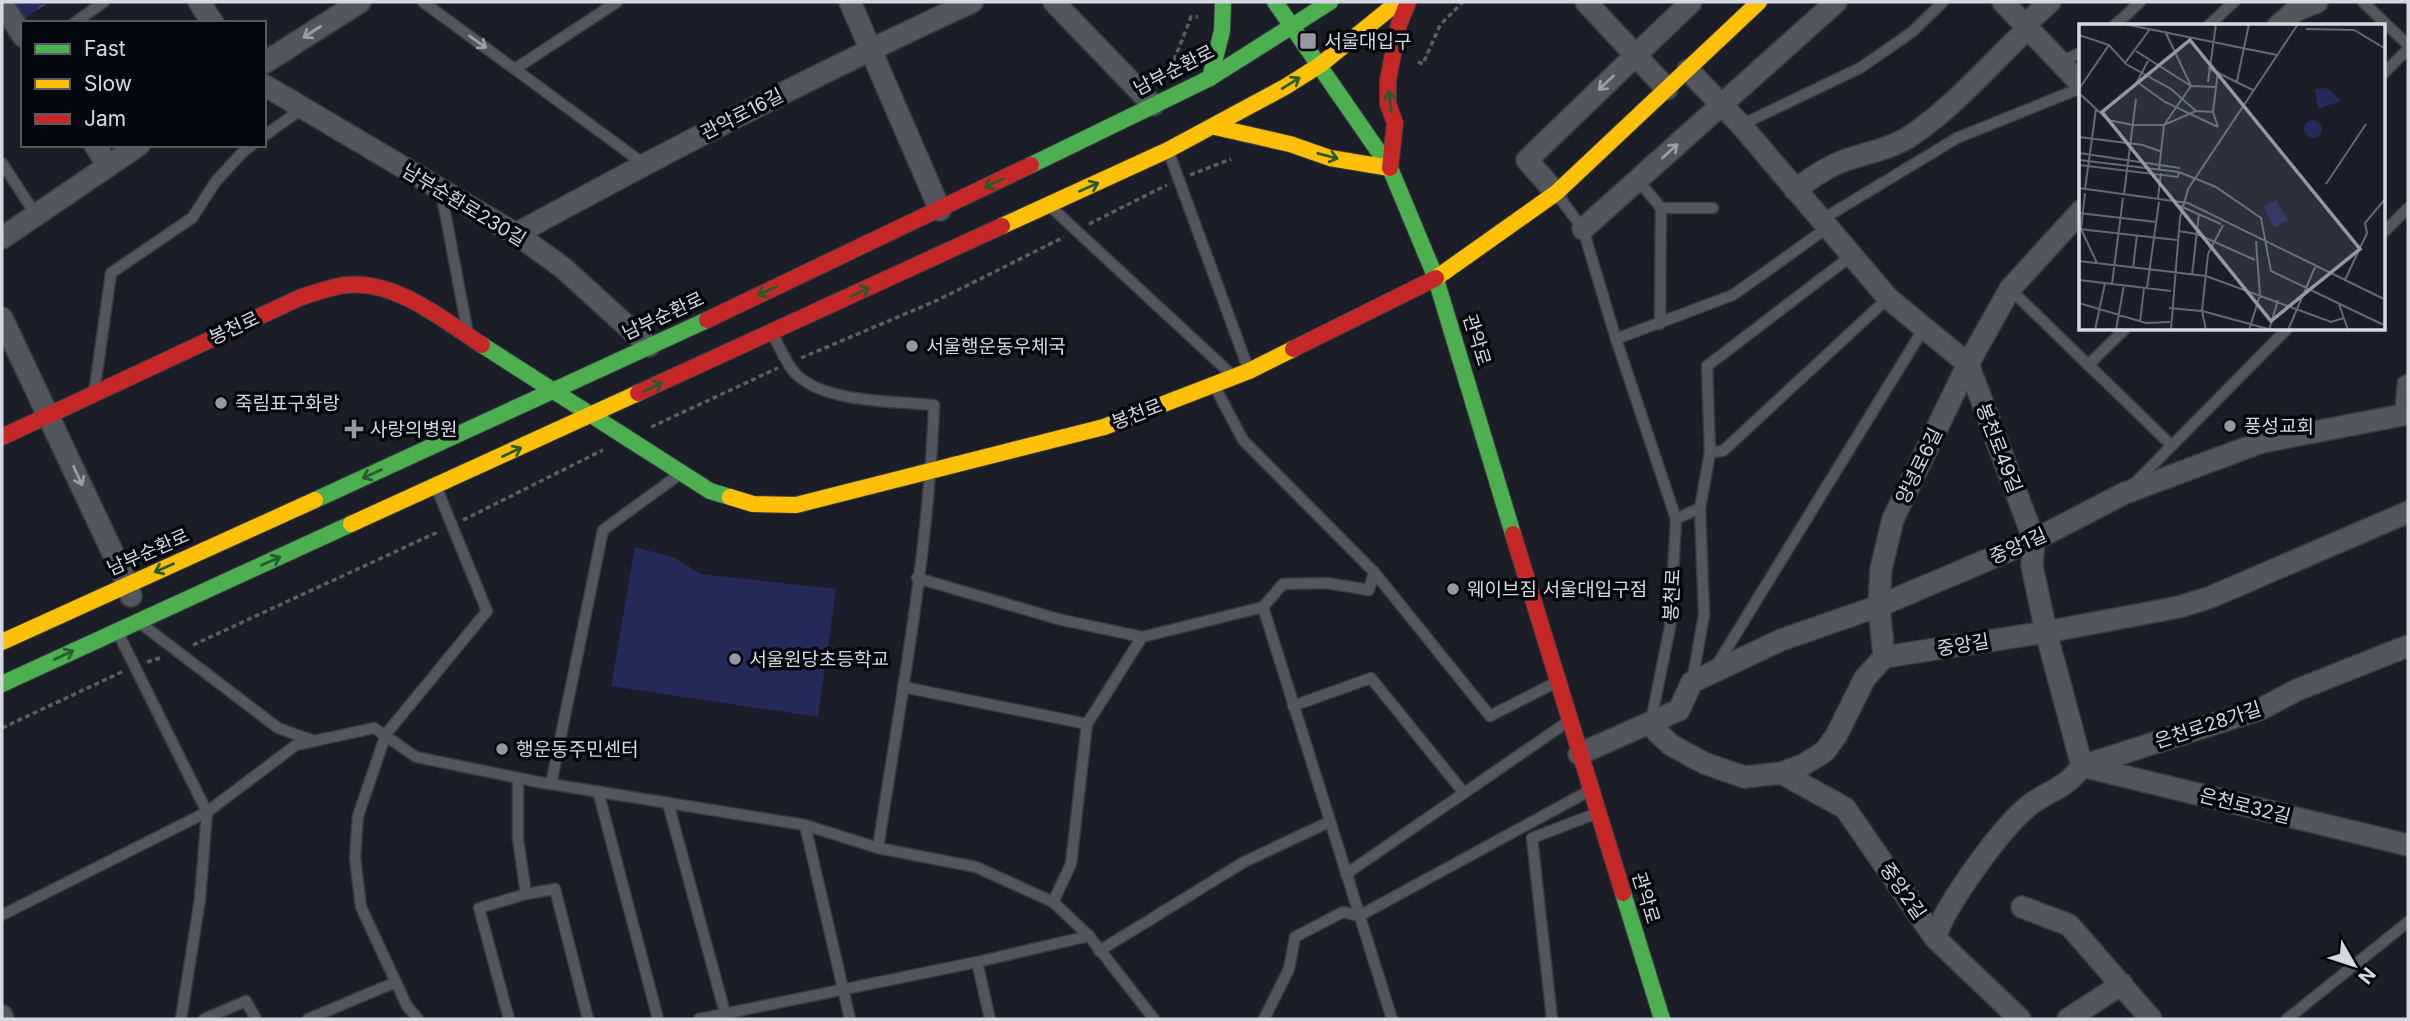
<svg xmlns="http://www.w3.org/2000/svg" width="2410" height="1021" font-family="Inter,'Noto Sans KR',sans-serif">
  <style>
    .green { fill: #252a5a }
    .park { fill: url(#park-crowns) }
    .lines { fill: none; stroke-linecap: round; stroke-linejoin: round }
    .lane-casing { stroke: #393b42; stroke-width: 13 }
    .street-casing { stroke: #393b42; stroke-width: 24 }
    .fast-casing { stroke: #393b42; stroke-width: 18 }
    .slow-casing { stroke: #393b42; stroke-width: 18 }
    .jam-casing { stroke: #393b42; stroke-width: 18 }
    .path { stroke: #5d5e63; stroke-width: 3.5; stroke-dasharray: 5 3.5; stroke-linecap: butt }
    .lane { stroke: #54565d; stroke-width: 10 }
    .street { stroke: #54565d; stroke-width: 21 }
    .fast { stroke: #4caf50; stroke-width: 16 }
    .slow { stroke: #ffc107; stroke-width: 16 }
    .jam { stroke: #c62828; stroke-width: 16 }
    .oneway { stroke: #9c9ea7 }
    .oneway2 { stroke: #295b2e }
    .poi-dot { fill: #9598a2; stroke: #06070d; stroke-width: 2.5 }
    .labels { text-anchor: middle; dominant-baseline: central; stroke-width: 7; stroke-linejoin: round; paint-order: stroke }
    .poi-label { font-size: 19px; fill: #d6d9e4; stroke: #06070d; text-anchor: start }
    .street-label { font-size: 19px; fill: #d6d9e4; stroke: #06070d }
    .inset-road { fill: none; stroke: #666973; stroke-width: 2 }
    .view { fill: #9598a2; fill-opacity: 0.15; stroke: #9598a2; stroke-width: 3.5 }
    .inset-edge { fill: none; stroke: #d6d9e4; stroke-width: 3.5 }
  </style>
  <defs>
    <pattern id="park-crowns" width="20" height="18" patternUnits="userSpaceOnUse" patternTransform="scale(1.75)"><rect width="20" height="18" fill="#252a5a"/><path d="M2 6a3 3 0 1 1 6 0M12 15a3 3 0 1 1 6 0" fill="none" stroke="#444872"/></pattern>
  </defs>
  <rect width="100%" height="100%" fill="#1c1e27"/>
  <!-- green -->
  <path class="green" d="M635 547 675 558 701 574 836 589 818 717 611 686Z"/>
  <!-- park -->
  <path class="park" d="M6 2H50L19 22Z"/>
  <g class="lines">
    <defs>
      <g id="lane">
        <path d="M423 2 644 164"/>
        <path d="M2363 2 2408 45"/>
        <path d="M74 23 104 2"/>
        <path d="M2114 26 2140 2"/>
        <path d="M2208 26 2234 2"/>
        <path d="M2061 61 2081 53"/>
        <path d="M515 69 617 2"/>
        <path d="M2384 73 2408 49"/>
        <path d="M1741 125 1860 68 1912 32 1943 2"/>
        <path d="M264 136 303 108"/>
        <path d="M1169 153 1248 368"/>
        <path d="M2 163 36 215"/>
        <path d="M1638 180 1661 208 1660 324"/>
        <path d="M441 191 467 329"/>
        <path d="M1560 198 1583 229 1616 339 1676 519 1670 627 1651 721"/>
        <path d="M1661 208H1713"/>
        <path d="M1053 209 1231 374"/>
        <path d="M1821 220 1957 138 2081 88"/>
        <path d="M2384 232 2408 208"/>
        <path d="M2010 289 2171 445"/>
        <path d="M773 335C780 347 785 362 795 373 823 403 894 401 934 405 929 552 900 703 878 848"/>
        <path d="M1616 339 1733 295 1827 228"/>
        <path d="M2088 365 2125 329"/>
        <path d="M95 387 111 273 192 218 216 181 241 154 252 145"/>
        <path d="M1215 387 1243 440 1374 572 1490 716 1553 684"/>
        <path d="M2400 415 2403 382 2408 379"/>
        <path d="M1710 452 1707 366 1851 256"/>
        <path d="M2132 486 2287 329"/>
        <path d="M1676 519 1700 508"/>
        <path d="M917 578 1058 619 1142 637"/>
        <path d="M1263 607 1392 1019"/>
        <path d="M1263 607 1283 584 1327 583 1369 590 1374 572"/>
        <path d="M144 626 278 728 314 741"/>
        <path d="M119 635 207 812 200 899 181 1019"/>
        <path d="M1714 666 1718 663 1924 328"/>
        <path d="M1692 682 1704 615 1700 508 1710 452 1723 451 1888 298"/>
        <path d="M903 687 1087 724"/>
        <path d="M1293 706 1371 678 1464 793"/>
        <path d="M551 784 603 530 680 474"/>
        <path d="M598 791 658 1019"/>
        <path d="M668 803 725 1013"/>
        <path d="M805 825 850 1019"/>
        <path d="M1346 874 1563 725"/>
        <path d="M526 894 555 889 588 1019"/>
        <path d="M1053 902 1071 864 1087 724 1142 637 1263 607"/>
        <path d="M2 915 207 812 296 745 374 728 416 757 538 782 805 825 878 848 976 867 1053 902 1089 936 1154 1019"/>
        <path d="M1099 951 1244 862 1329 822"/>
        <path d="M977 962 990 1019"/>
        <path d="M204 1019 246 1001 256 1019"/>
        <path d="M308 1019 396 982"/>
        <path d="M418 1019 407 1006 361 907 355 858 358 816 386 734 487 611 437 489"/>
        <path d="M509 1019 479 908 526 894 518 839V778"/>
        <path d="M699 1019 977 962 1089 936"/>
        <path d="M1264 1019 1289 969 1295 937 1343 912 1359 916 1587 792"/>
        <path d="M1552 1019 1532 838 1595 814"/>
        <path d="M2287 1019 2408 922"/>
      </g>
      <g id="street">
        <path d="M199 2 213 23"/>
        <path d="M850 2 940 210"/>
        <path d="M1054 2 1153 105"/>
        <path d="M1586 2 1667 89"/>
        <path d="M2003 2 2081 84"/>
        <path d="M2 4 23 36"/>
        <path d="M2278 26 2295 11 2317 2"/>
        <path d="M264 63 360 2"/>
        <path d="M1688 70 1741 125 1888 298 1968 364 2034 540 2032 566 2046 632 2082 766 2408 845"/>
        <path d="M264 85 516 234 562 267 649 346"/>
        <path d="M95 145 108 166"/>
        <path d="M1795 190C1808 180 1821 171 1836 164 1860 153 1889 151 1912 135 1953 107 1988 67 2023 33L2026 24 2050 2"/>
        <path d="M1556 193 1527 160 1691 2"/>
        <path d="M1583 229 1836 2"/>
        <path d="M516 234C666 152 817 73 972 2"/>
        <path d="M2 238 139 145"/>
        <path d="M2 318 128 585 131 596"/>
        <path d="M1884 657 1879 606 1881 569 1893 519 1968 364 2010 289 2081 211"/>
        <path d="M1651 722 1658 733 1671 745 1704 763 1744 777 1781 773 1803 765 1825 751 1836 736 1865 678 1884 657 2046 632 2179 607 2211 597 2408 512"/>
        <path d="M1579 754 1679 710 1692 682 1781 640 1879 606 2034 540 2125 493 2262 442 2408 414"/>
        <path d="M1781 773 1845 808 1935 938 2020 1019"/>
        <path d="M2022 907 2069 925 2151 1019"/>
        <path d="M1935 938C1945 905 2003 825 2031 804 2052 789 2066 788 2082 766L2261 709 2297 690 2408 646"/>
        <path d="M2 1016 3 1019"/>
        <path d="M2068 1019 2122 984"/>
      </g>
      <g id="fast">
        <path d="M1275 2 1390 168 1435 276 1513 534"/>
        <path d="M1210 78 1222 31 1223 2"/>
        <path d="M1031 165 1210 78 1330 2"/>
        <path d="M482 345 710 491 730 497"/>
        <path d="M315 500 707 320"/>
        <path d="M2 684 351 524"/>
        <path d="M1623 893 1662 1019"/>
      </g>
      <g id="slow">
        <path d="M1215 127 1290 144 1330 158 1390 168"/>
        <path d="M1002 226 1168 150 1285 87 1320 65 1398 2"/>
        <path d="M1436 278 1556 193 1759 2"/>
        <path d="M730 497 753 504 796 505 1104 427 1249 371 1293 349"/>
        <path d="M351 524 638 393"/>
        <path d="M2 642 315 500"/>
      </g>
      <g id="jam">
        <path d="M1390 168 1395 123 1388 104V80L1399 24 1408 2"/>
        <path d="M707 320 1031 165"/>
        <path d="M1293 349 1436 278"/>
        <path d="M638 393 1002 226"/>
        <path d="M2 437 299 298C314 293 330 287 346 285 396 280 442 319 482 345"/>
        <path d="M1513 534 1623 893"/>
      </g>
    </defs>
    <!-- lane casing -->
    <use href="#lane" class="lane-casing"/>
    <!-- street casing -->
    <use href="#street" class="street-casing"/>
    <!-- fast casing -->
    <use href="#fast" class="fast-casing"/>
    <!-- slow casing -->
    <use href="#slow" class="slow-casing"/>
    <!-- jam casing -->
    <use href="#jam" class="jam-casing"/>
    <!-- path -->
    <g class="path">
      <path d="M1418 62 1423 64 1440 25 1463 2"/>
      <path d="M1171 68 1191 17H1198"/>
      <path d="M1190 175 1231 159"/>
      <path d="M1089 224 1167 185"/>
      <path d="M801 358 938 300 1064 237"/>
      <path d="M651 427 778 368"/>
      <path d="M463 520 603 450"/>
      <path d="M193 645 440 531"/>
      <path d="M147 662 163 657"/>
      <path d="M2 728 124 671"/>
    </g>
    <!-- lane -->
    <use href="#lane" class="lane"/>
    <!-- street -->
    <use href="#street" class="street"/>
    <!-- fast -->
    <use href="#fast" class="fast"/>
    <!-- slow -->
    <use href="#slow" class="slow"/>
    <!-- jam -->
    <use href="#jam" class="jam"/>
  </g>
  <!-- one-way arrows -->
  <defs><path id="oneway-shaft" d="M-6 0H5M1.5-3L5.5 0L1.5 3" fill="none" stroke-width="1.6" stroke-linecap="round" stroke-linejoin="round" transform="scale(1.75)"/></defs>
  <g class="oneway">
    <use href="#oneway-shaft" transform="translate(312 32) rotate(147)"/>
    <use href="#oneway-shaft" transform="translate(478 42) rotate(36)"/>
    <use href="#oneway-shaft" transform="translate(1606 83) rotate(136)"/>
    <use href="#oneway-shaft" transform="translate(1670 151) rotate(-42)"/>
    <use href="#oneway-shaft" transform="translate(78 476) rotate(65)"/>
  </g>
  <g class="oneway2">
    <use href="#oneway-shaft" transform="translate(1291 83) rotate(-32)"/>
    <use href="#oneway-shaft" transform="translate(1390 101) rotate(-97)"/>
    <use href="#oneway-shaft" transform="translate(1328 156) rotate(15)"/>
    <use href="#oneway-shaft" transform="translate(994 183) rotate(154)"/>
    <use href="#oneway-shaft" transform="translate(1089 187) rotate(-24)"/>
    <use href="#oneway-shaft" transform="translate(767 291) rotate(155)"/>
    <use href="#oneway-shaft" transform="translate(860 292) rotate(-25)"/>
    <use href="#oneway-shaft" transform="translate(653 387) rotate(-25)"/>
    <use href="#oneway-shaft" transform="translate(512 452) rotate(-25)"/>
    <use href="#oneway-shaft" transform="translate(372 474) rotate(156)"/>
    <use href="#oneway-shaft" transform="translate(271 561) rotate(-24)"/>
    <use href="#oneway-shaft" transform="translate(164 568) rotate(156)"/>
    <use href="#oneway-shaft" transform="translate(64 655) rotate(-25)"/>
  </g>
  <!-- markers -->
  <g class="poi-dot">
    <rect x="1299" y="32" width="18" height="18" rx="3.5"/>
    <circle cx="912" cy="346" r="7"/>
    <circle cx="221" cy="403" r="7"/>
    <circle cx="2230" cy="426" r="7"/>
    <path d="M350.5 418.5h7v7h7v7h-7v7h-7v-7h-7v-7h7z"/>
    <circle cx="1453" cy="589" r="7"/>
    <circle cx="735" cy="659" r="7"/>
    <circle cx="502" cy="749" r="7"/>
  </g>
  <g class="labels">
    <!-- poi labels -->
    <g class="poi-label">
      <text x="1324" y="41">서울대입구</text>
      <text x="926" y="346">서울행운동우체국</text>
      <text x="235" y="403">죽림표구화랑</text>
      <text x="2244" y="426">풍성교회</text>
      <text x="370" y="429">사랑의병원</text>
      <text x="1467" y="589">웨이브짐 서울대입구점</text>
      <text x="749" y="659">서울원당초등학교</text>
      <text x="516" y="749">행운동주민센터</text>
    </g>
    <!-- street labels -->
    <g class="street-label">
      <text transform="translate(1174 70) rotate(-27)">남부순환로</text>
      <text transform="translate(742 114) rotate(-27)">관악로16길</text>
      <text transform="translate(464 205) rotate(31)">남부순환로230길</text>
      <text transform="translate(663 316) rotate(-25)">남부순환로</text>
      <text transform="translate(234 328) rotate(-25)">봉천로</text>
      <text transform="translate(1477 340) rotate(73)">관악로</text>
      <text transform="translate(1137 414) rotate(-21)">봉천로</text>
      <text transform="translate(1999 448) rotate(69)">봉천로49길</text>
      <text transform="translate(1919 466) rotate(-64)">양녕로6길</text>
      <text transform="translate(2018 546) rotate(-24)">중앙1길</text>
      <text transform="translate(148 552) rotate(-24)">남부순환로</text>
      <text transform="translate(1672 595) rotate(-87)">봉천로</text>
      <text transform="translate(1963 645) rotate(-9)">중앙길</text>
      <text transform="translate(2208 725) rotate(-18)">은천로28가길</text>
      <text transform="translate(2245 806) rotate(14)">은천로32길</text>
      <text transform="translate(1903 891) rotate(55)">중앙2길</text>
      <text transform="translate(1646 898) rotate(73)">관악로</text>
    </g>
  </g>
  <!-- overview -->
  <g transform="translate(2079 24)">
    <rect width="306" height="306" fill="#1c1e27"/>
    <path d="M248 64 262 77 239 85 236 65ZM225 105a9 9 0 1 1 18 0a9 9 0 1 1-18 0ZM197 176 209 196 195 204 185 183Z" fill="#252a5a"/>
    <path class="inset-road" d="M45 0 198 31M227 5 275 6 307 25M0 11 30 21 47 40 92 65 117 87 134 88 139 103M57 27 112 62 138 63M69 37 58 58 86 78 139 103M46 39 71 5M129 44 174 66M158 57 170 0M129 58 137 0M0 65 30 21M0 69 29 96 54 101H85L117 87M134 88 139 47M0 113 64 121 83 128M0 129 101 144M0 136 100 148 137 163 182 194 192 247 288 293M0 141 99 153 100 148M80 146 85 101 112 62 86 7M247 160 287 100M0 164 109 179 307 276M6 165 17 85M6 169 2 205 18 239M45 170 57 75M79 174 82 149M101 182 142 200M0 189 77 198M0 205 98 216M99 207 118 210 176 236M0 237 127 252 252 298 265 294M54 244 58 211M113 251 120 190M0 256 92 267M266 256 288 209 286 199 307 174M33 260 44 174M68 264 80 178M0 279 67 299 91 298M260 280 269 306M90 284 123 287 193 306M288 293 307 302M61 298 65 264M16 306 26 259M37 306 45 261M92 306 101 194 109 165 219 0M127 306 123 287 129 230 144 201M170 306 181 271 177 217M190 306 199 276M209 306 237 241"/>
    <path class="view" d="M111 16 281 225 192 297 23 88Z"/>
    <rect width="306" height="306" class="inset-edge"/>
  </g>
  <!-- border -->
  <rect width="2410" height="1021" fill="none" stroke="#d6d9e4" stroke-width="7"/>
  <!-- legend -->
  <rect x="21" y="21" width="245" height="126" fill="#06070d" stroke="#595b63" stroke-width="2"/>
  <rect x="35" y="44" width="35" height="10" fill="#4caf50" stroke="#595b63" stroke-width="2"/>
  <text x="84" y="56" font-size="21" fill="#d6d9e4">Fast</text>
  <rect x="35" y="79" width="35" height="10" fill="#ffc107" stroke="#595b63" stroke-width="2"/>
  <text x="84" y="91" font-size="21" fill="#d6d9e4">Slow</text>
  <rect x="35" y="114" width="35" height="10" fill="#c62828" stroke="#595b63" stroke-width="2"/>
  <text x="84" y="126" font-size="21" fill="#d6d9e4">Jam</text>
  <!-- north arrow -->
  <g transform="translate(2354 965) rotate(129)" stroke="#06070d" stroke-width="5" paint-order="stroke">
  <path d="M0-5L12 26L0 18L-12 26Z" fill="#d6d9e4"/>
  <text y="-10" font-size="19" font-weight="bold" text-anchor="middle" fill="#d6d9e4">N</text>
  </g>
</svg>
